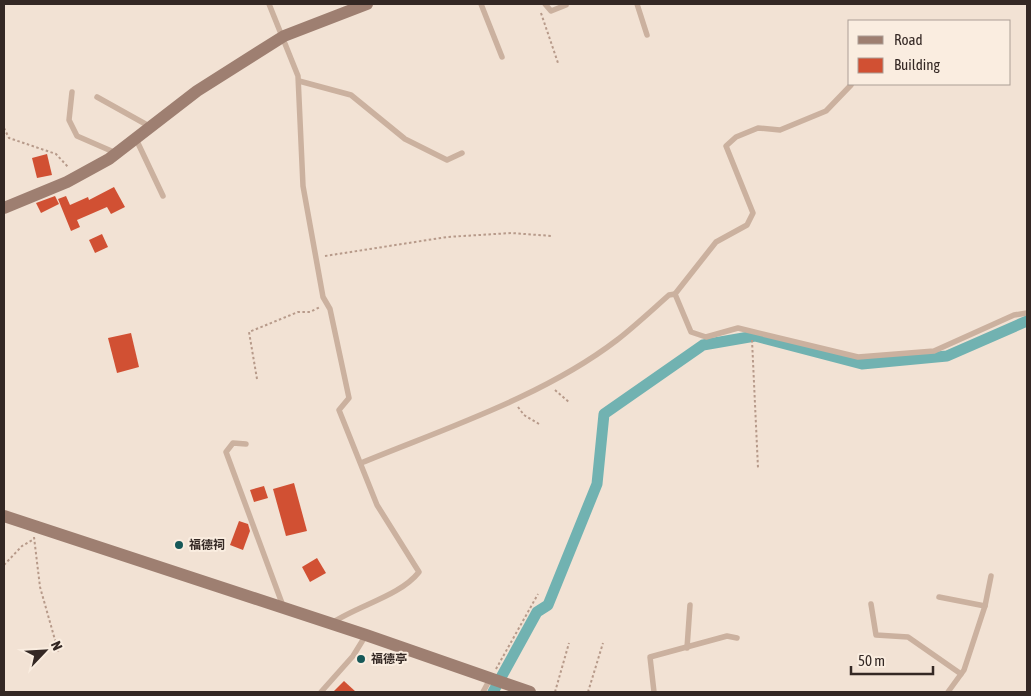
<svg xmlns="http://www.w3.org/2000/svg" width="1031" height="696" font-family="'Asap Condensed','Noto Sans TC',sans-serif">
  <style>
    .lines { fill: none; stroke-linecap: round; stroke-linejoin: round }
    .canal { stroke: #71b2b1; stroke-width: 11 }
    .building { fill: #d15033 }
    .path { stroke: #b79a8a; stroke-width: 2; stroke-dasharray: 2.5 2.5; stroke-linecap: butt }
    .lane { stroke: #cbb19f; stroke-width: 5.5 }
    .secondary { stroke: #9e7f71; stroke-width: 12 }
    .poi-dot { fill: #165858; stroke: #faede0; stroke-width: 2 }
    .labels { text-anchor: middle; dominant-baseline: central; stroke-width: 4; stroke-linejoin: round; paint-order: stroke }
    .poi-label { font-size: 12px; font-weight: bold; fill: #342824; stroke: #faede0; text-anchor: start }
  </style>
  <rect width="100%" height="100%" fill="#f2e2d4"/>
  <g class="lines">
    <!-- canal -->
    <path class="canal" d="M493 692 537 612 548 605 597 484 604 414 703 345 755 336 862 364 947 356 1027 321"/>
  </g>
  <!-- building -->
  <g class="building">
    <path d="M47 154 52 175 37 178 32 158Z"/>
    <path d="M114 187 125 207 111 214 107 207 77 220 80 227 71 231 58 199 66 196 70 205 88 197 89 200Z"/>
    <path d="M55 196 59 204 41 213 36 203Z"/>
    <path d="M102 234 108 247 95 253 89 240Z"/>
    <path d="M131 333 139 367 117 373 108 338Z"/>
    <path d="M294 483 307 531 286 536 273 489Z"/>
    <path d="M264 486 268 498 254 502 250 490Z"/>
    <path d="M239 521 248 524 250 531 243 550 230 545Z"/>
    <path d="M317 558 326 573 310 582 302 567Z"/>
    <path d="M344 681 356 692H333Z"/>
  </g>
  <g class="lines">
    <!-- path -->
    <g class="path">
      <path d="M541 13 558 63"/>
      <path d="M4 128 9 138 56 154 69 168"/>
      <path d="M325 256 447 237 511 233 552 236"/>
      <path d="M752 340 758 468"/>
      <path d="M257 379 249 332 298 312H310L320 307"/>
      <path d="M555 390 570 403"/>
      <path d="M518 407 524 415 539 424"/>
      <path d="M34 537 40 587 59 654"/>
      <path d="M4 565 22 546 34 539"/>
      <path d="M496 669 538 594"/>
      <path d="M555 692 569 643"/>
      <path d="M588 692 603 643"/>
    </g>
    <!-- lane -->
    <g class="lane">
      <path d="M269 4 298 76 303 186 323 297 330 309 349 398 339 410 377 505 419 572C400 596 359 605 332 623"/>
      <path d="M481 4 502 57"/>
      <path d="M545 4 551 11 566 5"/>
      <path d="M637 4 647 35"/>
      <path d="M299 81 351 95 405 139 447 160 462 153"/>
      <path d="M72 92 69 120 77 136 116 153"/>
      <path d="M97 97 149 126"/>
      <path d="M136 139 163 196"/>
      <path d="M675 294 716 242 747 225 753 213 726 146 736 137 758 128 780 130 826 111 851 85"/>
      <path d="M246 444 233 443 226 452 283 606"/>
      <path d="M361 463C446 428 544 396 617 340 635 326 652 310 669 295L675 294 691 332 706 337 738 328 858 357 934 351 1014 315 1027 313"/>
      <path d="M939 597 985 606"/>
      <path d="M871 604 876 635 908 637 961 674"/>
      <path d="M687 648 690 605"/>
      <path d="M321 692 353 656 366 635"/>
      <path d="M483 692 490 679"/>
      <path d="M654 692 650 657 727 636 737 638"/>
      <path d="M948 692 964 670 985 606 991 576"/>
    </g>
    <!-- secondary -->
    <g class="secondary">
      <path d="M4 208 67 182 109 159 197 91 284 36 367 4"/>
      <path d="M4 516 366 635 530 692"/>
    </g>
  </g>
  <!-- markers -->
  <g class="poi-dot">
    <circle cx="179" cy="545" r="5"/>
    <circle cx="361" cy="659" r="5"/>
  </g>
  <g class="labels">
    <!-- poi labels -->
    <g class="poi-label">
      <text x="189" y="545">福德祠</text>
      <text x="371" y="659">福德亭</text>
    </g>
  </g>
  <!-- border -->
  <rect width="1031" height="696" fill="none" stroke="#342824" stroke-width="10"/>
  <!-- legend -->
  <rect x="848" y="20" width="162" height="65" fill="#faede0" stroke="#ab9e95"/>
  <rect x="858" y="36" width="25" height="8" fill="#9e7f71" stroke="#ab9e95"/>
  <text x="894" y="45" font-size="15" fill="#342824">Road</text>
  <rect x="858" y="58" width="25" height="15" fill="#d15033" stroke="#ab9e95"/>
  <text x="894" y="70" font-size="15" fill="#342824">Building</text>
  <!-- north arrow -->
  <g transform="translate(45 651) rotate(65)" stroke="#faede0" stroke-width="4" paint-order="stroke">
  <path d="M0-4L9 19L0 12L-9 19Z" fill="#342824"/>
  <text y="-8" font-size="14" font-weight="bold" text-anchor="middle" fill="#342824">N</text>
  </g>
  <!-- scale -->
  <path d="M851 666v8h82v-8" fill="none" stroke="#342824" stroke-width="2.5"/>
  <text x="858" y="666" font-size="15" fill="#342824" stroke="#faede0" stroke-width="4" paint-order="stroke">50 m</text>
</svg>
